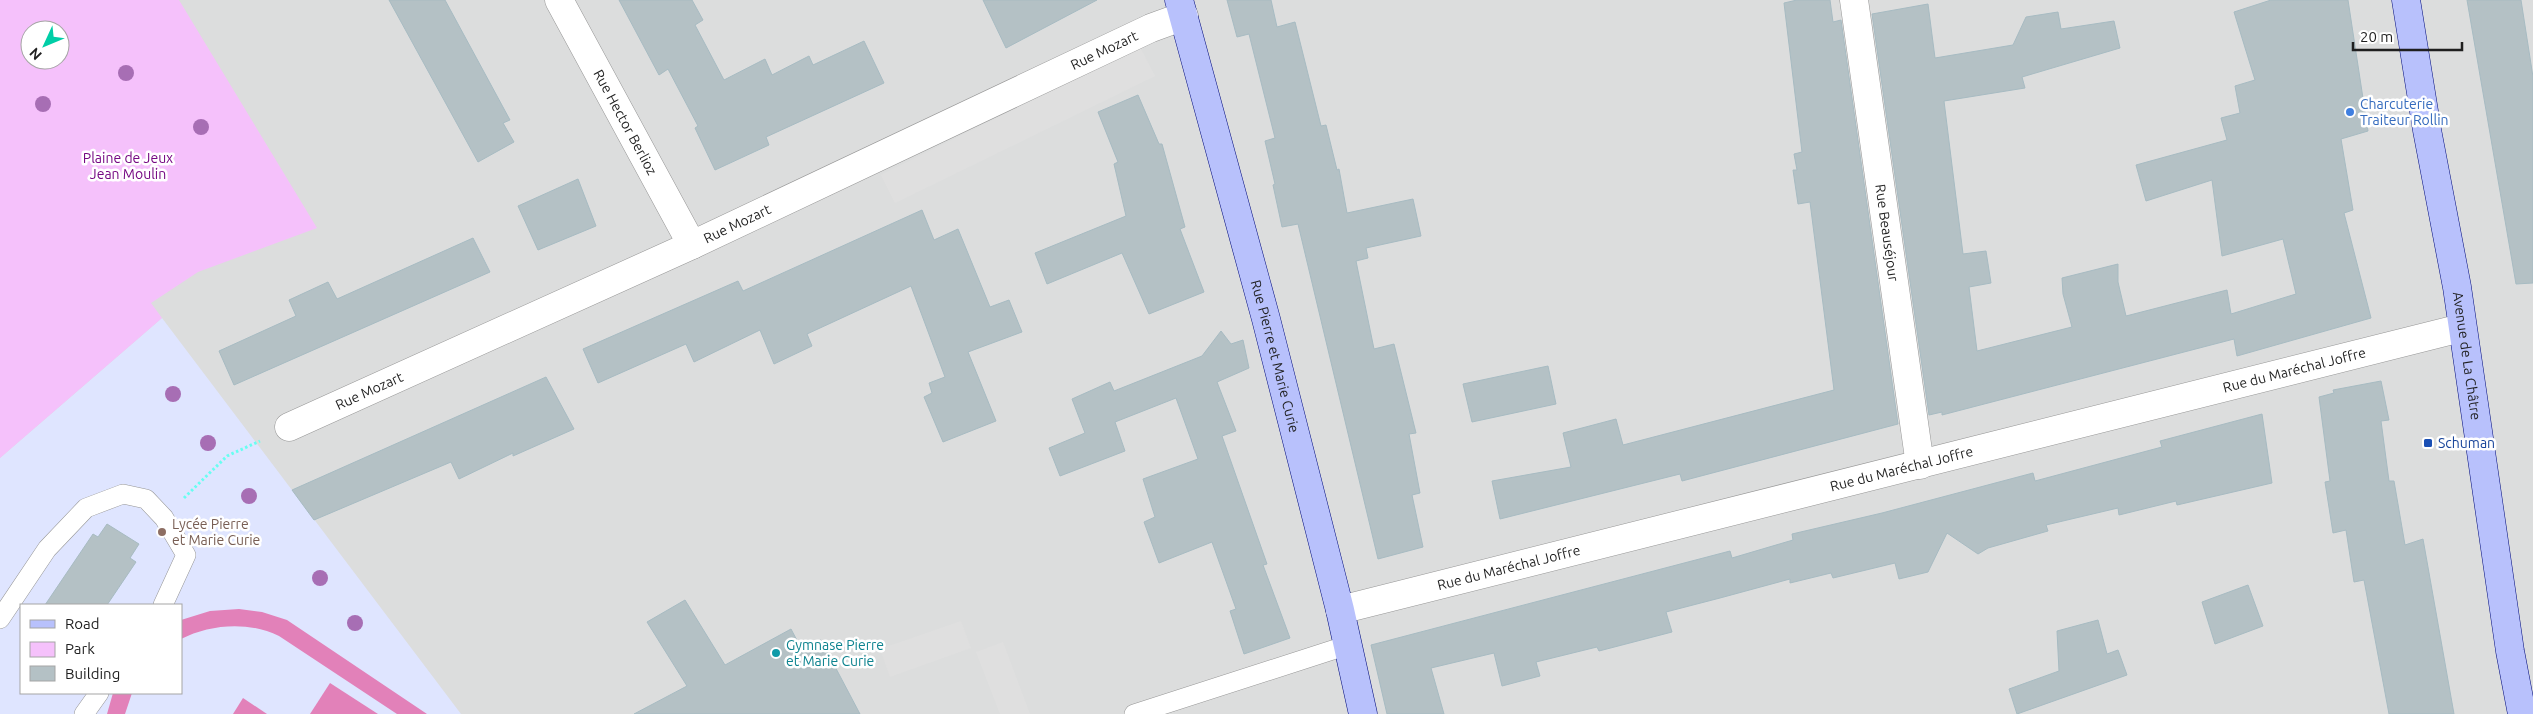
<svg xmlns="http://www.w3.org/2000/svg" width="2533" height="714" font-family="Ubuntu,sans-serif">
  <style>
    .residential { fill: #dcdddd; fill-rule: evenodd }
    .education { fill: #dfe5ff; fill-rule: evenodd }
    .park { fill: #f5c1fb; fill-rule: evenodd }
    .pitch { fill: #e281b9 }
    .parking { fill: #dfdfdf }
    .building { fill: #b4c1c5; stroke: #a7bbc2 }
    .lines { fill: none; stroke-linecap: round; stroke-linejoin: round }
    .lane-casing { stroke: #969696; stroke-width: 20 }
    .street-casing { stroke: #969696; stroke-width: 29 }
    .secondary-casing { stroke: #010b7b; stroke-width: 29 }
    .path { stroke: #68fef1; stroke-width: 3; stroke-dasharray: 2.5 2.5; stroke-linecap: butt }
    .lane { stroke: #fff; stroke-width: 19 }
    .street { stroke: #fff; stroke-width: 28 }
    .secondary { stroke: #b8c1fc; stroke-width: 28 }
    .tree { fill: #a76eb4 }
    .shop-dot { fill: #3f7fe0; stroke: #fff; stroke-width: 2 }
    .transit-dot { fill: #1a4fb4; stroke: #fff; stroke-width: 2 }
    .education-dot { fill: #8d6e63; stroke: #fff; stroke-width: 2 }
    .culture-dot { fill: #0f9aa8; stroke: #fff; stroke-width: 2 }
    .labels { text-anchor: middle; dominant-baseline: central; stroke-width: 5; stroke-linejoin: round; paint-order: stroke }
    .street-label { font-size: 14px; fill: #1f1f1f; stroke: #fff }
    .shop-label { font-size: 14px; fill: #366cbe; stroke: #fff; text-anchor: start }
    .park-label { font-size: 14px; fill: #750882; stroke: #fff }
    .transit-label { font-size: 14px; fill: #164399; stroke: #fff; text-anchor: start }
    .education-label { font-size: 14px; fill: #785e54; stroke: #fff; text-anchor: start }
    .culture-label { font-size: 14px; fill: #0d838f; stroke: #fff; text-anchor: start }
  </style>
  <rect width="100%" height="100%" fill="#e5ebf0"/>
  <!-- residential -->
  <path class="residential" d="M0 0H2533V714H0ZM30 30H60V60H30ZM21 605H181V693H21Z"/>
  <!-- education -->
  <path class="education" d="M162 318 461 714H0V458ZM21 605H181V693H21Z"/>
  <!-- park -->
  <path class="park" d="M0 0H179L317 228 198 272 151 303 162 318 0 458ZM30 30H60V60H30Z"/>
  <!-- pitch -->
  <g class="pitch">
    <path d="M239 609 262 612 287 620 427 714H397L279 636C249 621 210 624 181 639V620L210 611Z"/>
    <path d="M330 683 378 714H310Z"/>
    <path d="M113 693H132L125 714H107Z"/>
    <path d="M243 698 267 714H233Z"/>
  </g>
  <!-- parking -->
  <g class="parking">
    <path d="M1140 47 1155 76 895 203 881 175Z"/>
    <path d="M961 621 971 648 890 677 880 649Z"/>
    <path d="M1003 642 1030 714H1000L976 652Z"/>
  </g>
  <!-- building -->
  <g class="building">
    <path d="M389 0H445L510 120 503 123 514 142 478 162Z"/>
    <path d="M619 0H692L703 20 695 25 724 80 765 59 772 75 809 56 813 65 864 41 884 83 766 137 769 145 715 170 695 128 698 126 668 69 659 75Z"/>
    <path d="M983 0H1097L1006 48Z"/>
    <path d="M1227 0H1271L1277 27 1295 22 1321 126 1326 125 1337 170 1339 169 1347 213 1413 199 1421 236 1366 248 1368 258 1356 261 1374 349 1394 344 1416 433 1409 434 1420 493 1412 495 1423 547 1378 559 1298 224 1282 227 1273 185 1275 184 1265 141 1275 138 1249 34 1237 37Z"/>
    <path d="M1797 0H1830L1833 22 1841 20 1898 424 1682 481 1680 474 1500 519 1492 481 1571 467 1563 433 1616 419 1623 445 1834 390 1810 202 1798 204 1793 170H1797L1794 154 1802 152 1784 3Z"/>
    <path d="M2271 0H2348L2368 131 2341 139 2353 210 2344 213 2371 318 2237 356 2234 339 1942 415V412L1929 415 1872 14 1928 4 1935 58 2013 45 2026 17 2058 12 2061 29 2114 21 2120 48 2022 77 2025 88 1944 101 1963 254 1986 251 1991 283 1969 287 1977 351 2072 327 2063 294 2062 278 2118 264V282L2126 316 2227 290 2231 314 2296 294 2283 239 2222 256 2212 180 2146 201 2136 165 2227 140 2221 118 2240 113 2235 86 2255 80 2234 12Z"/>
    <path d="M2467 0H2521L2533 77V283L2516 284Z"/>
    <path d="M1138 95 1159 144H1162L1185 227 1180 229 1204 292 1149 314 1122 253 1047 284 1035 253 1126 216 1114 164 1118 162 1098 112Z"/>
    <path d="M578 179 596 226 538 250 518 206Z"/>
    <path d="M922 210 934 240 958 229 990 307 1009 300 1022 332 968 352 996 421 943 442 924 397 932 393 929 383 945 377 911 286 807 334 812 346 774 364 760 330 694 362 686 344 598 383 583 349 738 281 743 291Z"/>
    <path d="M473 238 490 272 234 385 219 351 296 316 289 300 328 282 337 299Z"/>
    <path d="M1221 331 1231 344 1243 340 1249 368 1217 382 1236 431 1222 436 1267 564 1263 565 1290 638 1244 654 1230 611 1236 609 1212 542 1159 563 1144 522 1155 517 1143 479 1198 459 1176 398 1115 422 1125 451 1060 476 1049 448 1085 433 1072 399 1110 382 1114 391 1202 356Z"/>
    <path d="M1548 366 1556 404 1472 422 1463 384Z"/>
    <path d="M546 377 574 429 513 456V453L459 479 451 462 314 520 292 490Z"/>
    <path d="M2381 381 2389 420 2381 421 2389 481H2394L2405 545 2423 539 2454 714H2389L2364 580 2354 582 2346 530 2333 533 2325 482 2330 481 2319 397 2334 393 2333 390Z"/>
    <path d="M2262 414 2272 483 2177 505 2176 501 2119 515 2118 508 2046 525 2048 531 1988 548 1978 554 1947 533 1928 572 1899 579 1895 563 1833 578 1831 573 1790 583V579L1720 598 1666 612 1672 632 1599 651 1597 647 1536 662 1540 676 1502 686 1494 653 1431 668 1444 714H1387L1371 645 1730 551 1732 558 1793 540 1792 534 1882 513 2033 473 2035 481 2162 447 2160 441Z"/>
    <path d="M107 524 139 544 130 558 136 562 107 605H45L93 534 98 537Z"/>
    <path d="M2248 585 2263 626 2215 644 2202 602Z"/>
    <path d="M685 600 725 665 791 629 801 648 821 640 860 714H634L687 686 647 622Z"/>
    <path d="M2098 620 2107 654 2118 650 2127 675 2017 714 2009 689 2059 671 2057 631Z"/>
  </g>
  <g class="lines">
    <defs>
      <g id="lane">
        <path d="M0 619 47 549 86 508 123 494 146 499 164 518 186 555 163 605"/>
        <path d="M84 714 99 693"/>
        <path d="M1134 714 1348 645"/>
      </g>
      <g id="street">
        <path id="s1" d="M559 0 692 245"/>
        <path id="s2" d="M1854 0 1920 465"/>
        <path id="s3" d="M289 427 692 245 1151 28 1184 16"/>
        <path id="s4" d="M1340 610 2461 328"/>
      </g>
      <g id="secondary">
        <path id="s5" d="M1179 0 1266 319 1340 610 1363 714"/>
        <path id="s6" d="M2406 0 2427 130 2457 287 2510 651 2522 714"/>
      </g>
    </defs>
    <!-- lane casing -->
    <use href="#lane" class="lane-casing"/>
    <!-- street casing -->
    <use href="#street" class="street-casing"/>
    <!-- secondary casing -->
    <use href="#secondary" class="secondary-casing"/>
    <!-- path -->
    <path class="path" d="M184 498 227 456 260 441"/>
    <!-- lane -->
    <use href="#lane" class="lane"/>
    <!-- street -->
    <use href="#street" class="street"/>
    <!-- secondary -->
    <use href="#secondary" class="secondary"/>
  </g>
  <!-- trees -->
  <g class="tree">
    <circle cx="126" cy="73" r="8"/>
    <circle cx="43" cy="104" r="8"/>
    <circle cx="201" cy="127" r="8"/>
    <circle cx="173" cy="394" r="8"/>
    <circle cx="208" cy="443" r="8"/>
    <circle cx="249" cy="496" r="8"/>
    <circle cx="320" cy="578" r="8"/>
    <circle cx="355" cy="623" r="8"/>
  </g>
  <!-- markers -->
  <circle class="shop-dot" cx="2350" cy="112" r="5"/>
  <rect class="transit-dot" x="2423" y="438" width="10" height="10" rx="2.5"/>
  <circle class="education-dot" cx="162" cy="532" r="5"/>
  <circle class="culture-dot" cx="776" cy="653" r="5"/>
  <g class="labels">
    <!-- street labels -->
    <g class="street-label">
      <text stroke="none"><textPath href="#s3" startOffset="898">Rue Mozart</textPath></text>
      <text stroke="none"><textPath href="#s1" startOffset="139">Rue Hector Berlioz</textPath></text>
      <text stroke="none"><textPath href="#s3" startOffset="492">Rue Mozart</textPath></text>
      <text stroke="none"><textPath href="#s2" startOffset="235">Rue Beauséjour</textPath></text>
      <text stroke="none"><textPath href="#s5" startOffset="369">Rue Pierre et Marie Curie</textPath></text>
      <text stroke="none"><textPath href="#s6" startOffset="361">Avenue de La Châtre</textPath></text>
      <text stroke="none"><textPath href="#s4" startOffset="984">Rue du Maréchal Joffre</textPath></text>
      <text stroke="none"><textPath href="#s3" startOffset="88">Rue Mozart</textPath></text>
      <text stroke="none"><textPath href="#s4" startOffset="579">Rue du Maréchal Joffre</textPath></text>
      <text stroke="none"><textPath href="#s4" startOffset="174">Rue du Maréchal Joffre</textPath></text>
    </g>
    <!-- shop labels -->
    <g class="shop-label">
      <text x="2360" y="104">Charcuterie<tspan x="2360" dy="16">Traiteur Rollin</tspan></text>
    </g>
    <!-- park labels -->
    <g class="park-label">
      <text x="128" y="158">Plaine de Jeux<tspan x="128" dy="16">Jean Moulin</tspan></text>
    </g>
    <!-- transit labels -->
    <g class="transit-label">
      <text x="2438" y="443">Schuman</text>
    </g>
    <!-- education labels -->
    <g class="education-label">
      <text x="172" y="524">Lycée Pierre<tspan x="172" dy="16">et Marie Curie</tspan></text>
    </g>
    <!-- culture labels -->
    <g class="culture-label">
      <text x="786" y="645">Gymnase Pierre<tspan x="786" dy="16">et Marie Curie</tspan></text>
    </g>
  </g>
  <!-- legend -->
  <rect x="20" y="604" width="162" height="90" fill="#ffffff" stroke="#a5a5a5"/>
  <rect x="30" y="620" width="25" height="8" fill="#b8c1fc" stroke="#a5a5a5"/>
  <text x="65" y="629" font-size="15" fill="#1f1f1f">Road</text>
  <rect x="30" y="642" width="25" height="15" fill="#f5c1fb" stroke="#a5a5a5"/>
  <text x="65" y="654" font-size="15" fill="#1f1f1f">Park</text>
  <rect x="30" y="666" width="25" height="15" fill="#b4c1c5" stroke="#a5a5a5"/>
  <text x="65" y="679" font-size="15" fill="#1f1f1f">Building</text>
  <!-- north arrow -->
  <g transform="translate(45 45) rotate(226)"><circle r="24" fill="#ffffff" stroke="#a5a5a5"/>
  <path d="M0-4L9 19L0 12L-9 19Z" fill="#00cea7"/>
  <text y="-8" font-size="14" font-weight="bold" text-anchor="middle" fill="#1f1f1f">N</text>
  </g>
  <!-- scale -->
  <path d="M2353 42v8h109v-8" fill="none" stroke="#1f1f1f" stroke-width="2.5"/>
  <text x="2360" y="42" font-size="15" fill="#1f1f1f" stroke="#ffffff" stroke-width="4" paint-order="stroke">20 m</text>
</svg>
